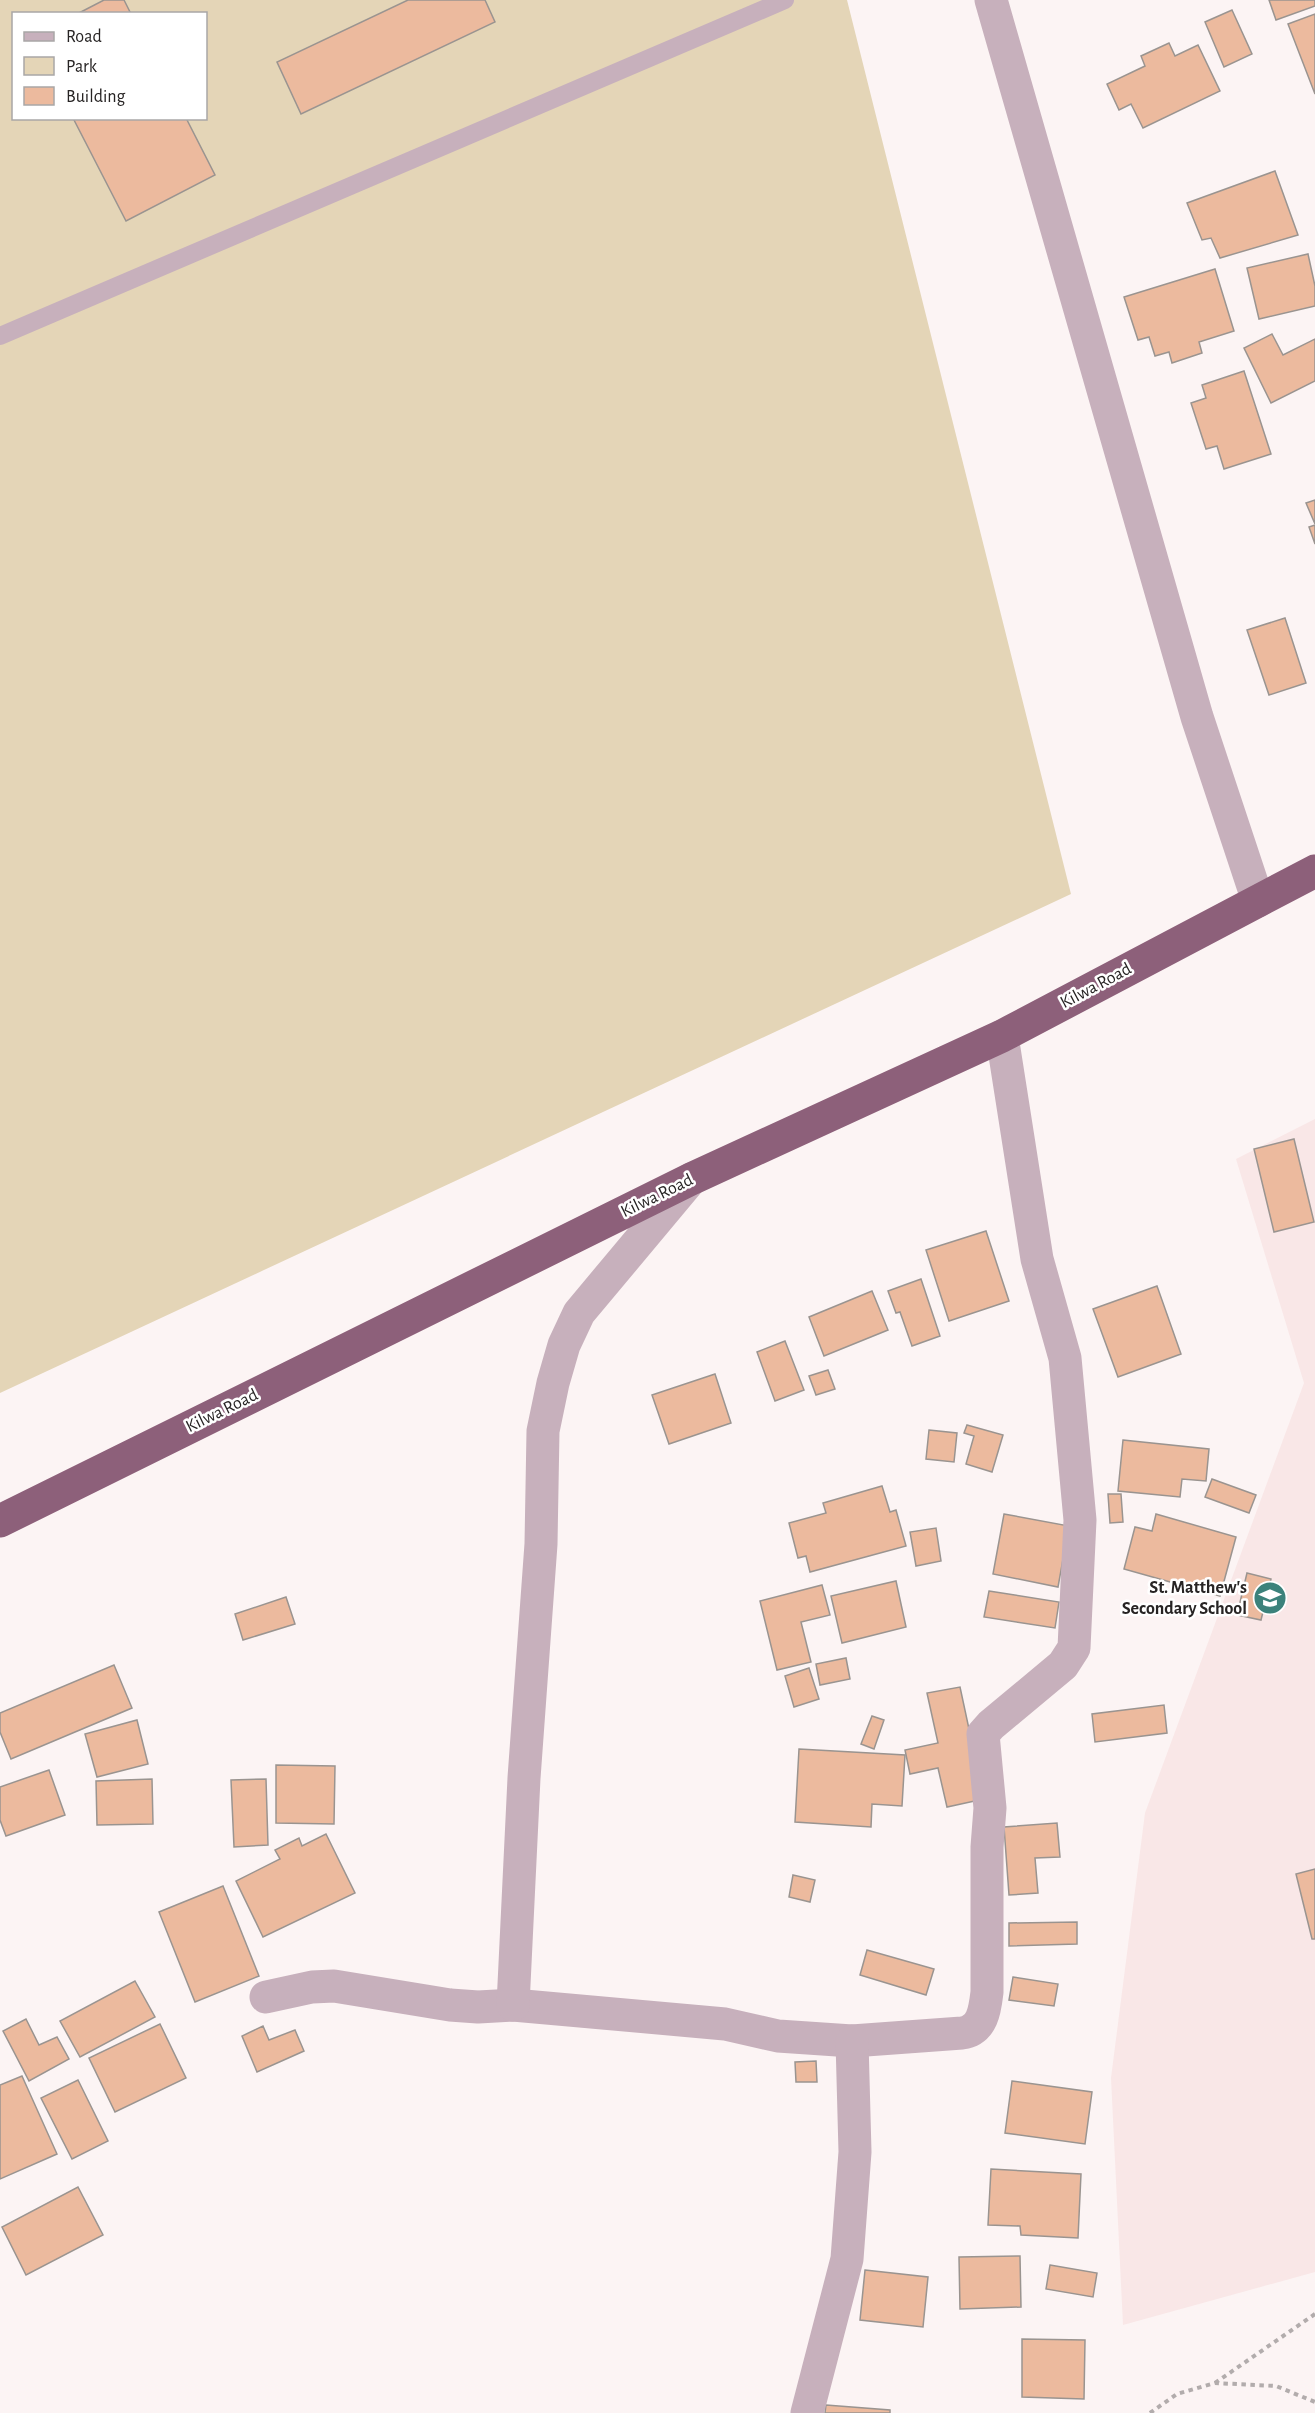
<svg xmlns="http://www.w3.org/2000/svg" width="1315" height="2413" font-family="'Alegreya Sans',sans-serif">
  <style>
    .built { fill: #f9e7e7 }
    .green { fill: #e4d5b7; fill-rule: evenodd }
    .building { fill: #ecba9e; stroke: #9a9490; stroke-width: 1.5 }
    .lines { fill: none; stroke-linecap: round; stroke-linejoin: round }
    .path { stroke: #b2acac; stroke-width: 4; stroke-dasharray: 4.5 4.5; stroke-linecap: butt }
    .lane { stroke: #c7b0bc; stroke-width: 18 }
    .street { stroke: #c7b0bc; stroke-width: 33 }
    .highway { stroke: #8d607a; stroke-width: 33 }
    .labels { text-anchor: middle; dominant-baseline: central; stroke-width: 5; stroke-linejoin: round; paint-order: stroke }
    .street-label { font-size: 18px; fill: #272424; stroke: #fff }
    .poi-label { font-size: 18px; font-weight: bold; fill: #272424; stroke: #fff; text-anchor: end }
  </style>
  <rect width="100%" height="100%" fill="#fcf4f4"/>
  <!-- built -->
  <path class="built" d="M1315 1119V2272L1123 2325 1111 2078 1145 1813 1304 1383 1236 1159Z"/>
  <!-- green -->
  <path class="green" d="M0 0H847L1071 894 0 1393ZM14 14H206V118H14Z"/>
  <!-- building -->
  <g class="building">
    <path d="M104 0H124L131 14H77Z"/>
    <path d="M408 0H485L495 22 301 114 277 62Z"/>
    <path d="M1269 0H1315V6L1276 20Z"/>
    <path d="M1232 10 1252 54 1224 67 1205 22Z"/>
    <path d="M1315 14V94L1288 24Z"/>
    <path d="M1169 43 1175 56 1198 45 1220 91 1143 128 1131 104 1119 110 1107 84 1145 66 1141 56Z"/>
    <path d="M73 118H186L215 175 126 221Z"/>
    <path d="M1275 171 1298 235 1220 258 1211 238 1202 240 1187 203Z"/>
    <path d="M1308 254 1315 286V306L1259 319 1247 268Z"/>
    <path d="M1215 269 1234 331 1199 342 1202 353 1172 363 1169 352 1155 356 1149 337 1138 340 1124 297Z"/>
    <path d="M1272 334 1283 355 1315 339V381L1271 403 1244 348Z"/>
    <path d="M1244 371 1271 454 1224 469 1217 446 1206 449 1191 403 1206 398 1202 385Z"/>
    <path d="M1315 500V524L1306 503Z"/>
    <path d="M1315 525V544L1309 527Z"/>
    <path d="M1285 618 1306 683 1269 695 1247 630Z"/>
    <path d="M1294 1139 1314 1222 1274 1232 1254 1149Z"/>
    <path d="M986 1231 1009 1301 949 1321 926 1250Z"/>
    <path d="M921 1279 940 1336 912 1346 900 1312 896 1313 888 1291Z"/>
    <path d="M1157 1286 1181 1354 1118 1377 1093 1309Z"/>
    <path d="M872 1291 888 1330 824 1356 809 1317Z"/>
    <path d="M785 1341 804 1390 775 1401 757 1352Z"/>
    <path d="M828 1370 835 1389 816 1395 809 1376Z"/>
    <path d="M715 1374 731 1423 669 1444 652 1395Z"/>
    <path d="M967 1425 1003 1435 992 1472 966 1464 974 1436 964 1433Z"/>
    <path d="M929 1430 957 1433 954 1462 926 1459Z"/>
    <path d="M1123 1440 1209 1449 1206 1481 1182 1479 1180 1497 1118 1491Z"/>
    <path d="M1212 1479 1256 1495 1249 1513 1205 1497Z"/>
    <path d="M882 1486 890 1512 896 1510 906 1546 810 1572 806 1556 798 1558 789 1523 826 1513 823 1503Z"/>
    <path d="M1108 1494H1121L1123 1522 1110 1523Z"/>
    <path d="M1004 1514 1069 1526 1058 1587 993 1574Z"/>
    <path d="M1156 1514 1236 1537 1220 1596 1124 1569 1135 1527 1152 1531Z"/>
    <path d="M936 1528 941 1561 916 1566 910 1532Z"/>
    <path d="M1247 1573 1271 1579 1261 1620 1237 1615Z"/>
    <path d="M896 1581 906 1627 842 1643 831 1596Z"/>
    <path d="M822 1585 830 1615 801 1622 811 1662 777 1670 760 1601Z"/>
    <path d="M989 1591 1059 1602 1055 1628 984 1617Z"/>
    <path d="M286 1597 295 1624 243 1640 235 1614Z"/>
    <path d="M846 1658 850 1679 820 1685 816 1664Z"/>
    <path d="M114 1665 132 1708 11 1759 0 1732V1713Z"/>
    <path d="M809 1668 819 1699 794 1707 785 1676Z"/>
    <path d="M960 1687 984 1799 947 1807 938 1768 910 1774 905 1750 938 1743 927 1693Z"/>
    <path d="M1164 1705 1167 1733 1095 1742 1092 1714Z"/>
    <path d="M872 1716 884 1720 874 1749 861 1744Z"/>
    <path d="M137 1720 148 1764 97 1777 85 1734Z"/>
    <path d="M799 1749 905 1755 902 1806 872 1804 871 1827 795 1822Z"/>
    <path d="M276 1765 335 1766 334 1824 276 1823Z"/>
    <path d="M49 1770 65 1815 6 1836 0 1820V1787Z"/>
    <path d="M152 1779 153 1824 97 1825 96 1781Z"/>
    <path d="M266 1779 268 1845 234 1847 231 1780Z"/>
    <path d="M1057 1823 1060 1857 1035 1858 1038 1893 1009 1895 1004 1827Z"/>
    <path d="M326 1834 355 1893 263 1937 236 1881 280 1859 275 1850 299 1838 302 1846Z"/>
    <path d="M1315 1869V1939H1312L1296 1874Z"/>
    <path d="M793 1875 815 1880 810 1902 789 1897Z"/>
    <path d="M223 1886 259 1976 195 2002 159 1912Z"/>
    <path d="M1077 1922V1944L1009 1946V1923Z"/>
    <path d="M867 1950 934 1969 926 1995 860 1975Z"/>
    <path d="M1013 1977 1058 1984 1054 2006 1009 2000Z"/>
    <path d="M135 1981 155 2017 80 2057 60 2021Z"/>
    <path d="M26 2019 39 2045 57 2037 69 2059 29 2081 3 2031Z"/>
    <path d="M160 2024 186 2078 115 2112 89 2058Z"/>
    <path d="M263 2026 269 2040 295 2030 304 2051 257 2072 242 2036Z"/>
    <path d="M816 2061 817 2082H796L795 2062Z"/>
    <path d="M22 2076 57 2154 0 2179V2085Z"/>
    <path d="M78 2080 108 2141 72 2159 41 2098Z"/>
    <path d="M1012 2081 1092 2092 1085 2144 1005 2133Z"/>
    <path d="M991 2169 1081 2174 1078 2238 1021 2235 1020 2226 988 2225Z"/>
    <path d="M78 2187 103 2235 26 2275 2 2227Z"/>
    <path d="M1020 2256 1021 2307 960 2309 959 2257Z"/>
    <path d="M1050 2265 1097 2273 1093 2297 1046 2289Z"/>
    <path d="M865 2270 928 2277 923 2327 860 2320Z"/>
    <path d="M1022 2339 1085 2340 1084 2399 1022 2397Z"/>
    <path d="M826 2405 890 2410V2413H825Z"/>
  </g>
  <g class="lines">
    <!-- path -->
    <g class="path">
      <path d="M1215 2383 1315 2314"/>
      <path d="M1150 2413 1177 2394 1215 2383 1276 2386 1315 2402"/>
    </g>
    <!-- lane -->
    <path class="lane" d="M0 336 785 0"/>
    <!-- street -->
    <g class="street">
      <path d="M991 0 1197 717 1258 901"/>
      <path d="M266 1997 312 1987 334 1986 450 2005 478 2007 513 2005 725 2024 778 2036 852 2041 962 2033C983 2030 985 2009 987 1992V1847L990 1808 983 1734 991 1725 1063 1665 1074 1648 1080 1520 1065 1358 1037 1259 1002 1036"/>
      <path d="M513 2005 524 1778 541 1544 543 1431 553 1383 564 1345 579 1313 691 1179"/>
      <path d="M807 2413 847 2259 855 2152 852 2041"/>
    </g>
    <!-- highway -->
    <path class="highway" d="M0 1521 691 1179 1002 1036 1315 871"/>
  </g>
  <!-- icons -->
  <defs>
    <symbol id="school-disc" viewBox="-11 -11 22 22"><circle r="9.5" fill="#3c827b" stroke="#fff"/><path d="M0-5L7-2L0 1L-7-2ZM-4 1L0 2.5L4 1V4Q0 6-4 4Z" fill="#fff"/></symbol>
  </defs>
  <g fill-rule="evenodd">
    <use href="#school-disc" x="1251" y="1579" width="38" height="38"/>
  </g>
  <g class="labels">
    <!-- street labels -->
    <g class="street-label">
      <text transform="translate(1096 986) rotate(-28)">Kilwa Road</text>
      <text transform="translate(657 1196) rotate(-26)">Kilwa Road</text>
      <text transform="translate(222 1411) rotate(-26)">Kilwa Road</text>
    </g>
    <!-- poi labels -->
    <g class="poi-label">
      <text x="1247" y="1588">St. Matthew's<tspan x="1247" dy="21">Secondary School</tspan></text>
    </g>
  </g>
  <!-- legend -->
  <rect x="12" y="12" width="195" height="108" fill="#ffffff" stroke="#a9a7a7" stroke-width="1.5"/>
  <rect x="24" y="32" width="30" height="9" fill="#c7b0bc" stroke="#a9a7a7" stroke-width="1.5"/>
  <text x="66" y="42" font-size="18" fill="#272424">Road</text>
  <rect x="24" y="57" width="30" height="18" fill="#e4d5b7" stroke="#a9a7a7" stroke-width="1.5"/>
  <text x="66" y="72" font-size="18" fill="#272424">Park</text>
  <rect x="24" y="87" width="30" height="18" fill="#ecba9e" stroke="#a9a7a7" stroke-width="1.5"/>
  <text x="66" y="102" font-size="18" fill="#272424">Building</text>
</svg>
